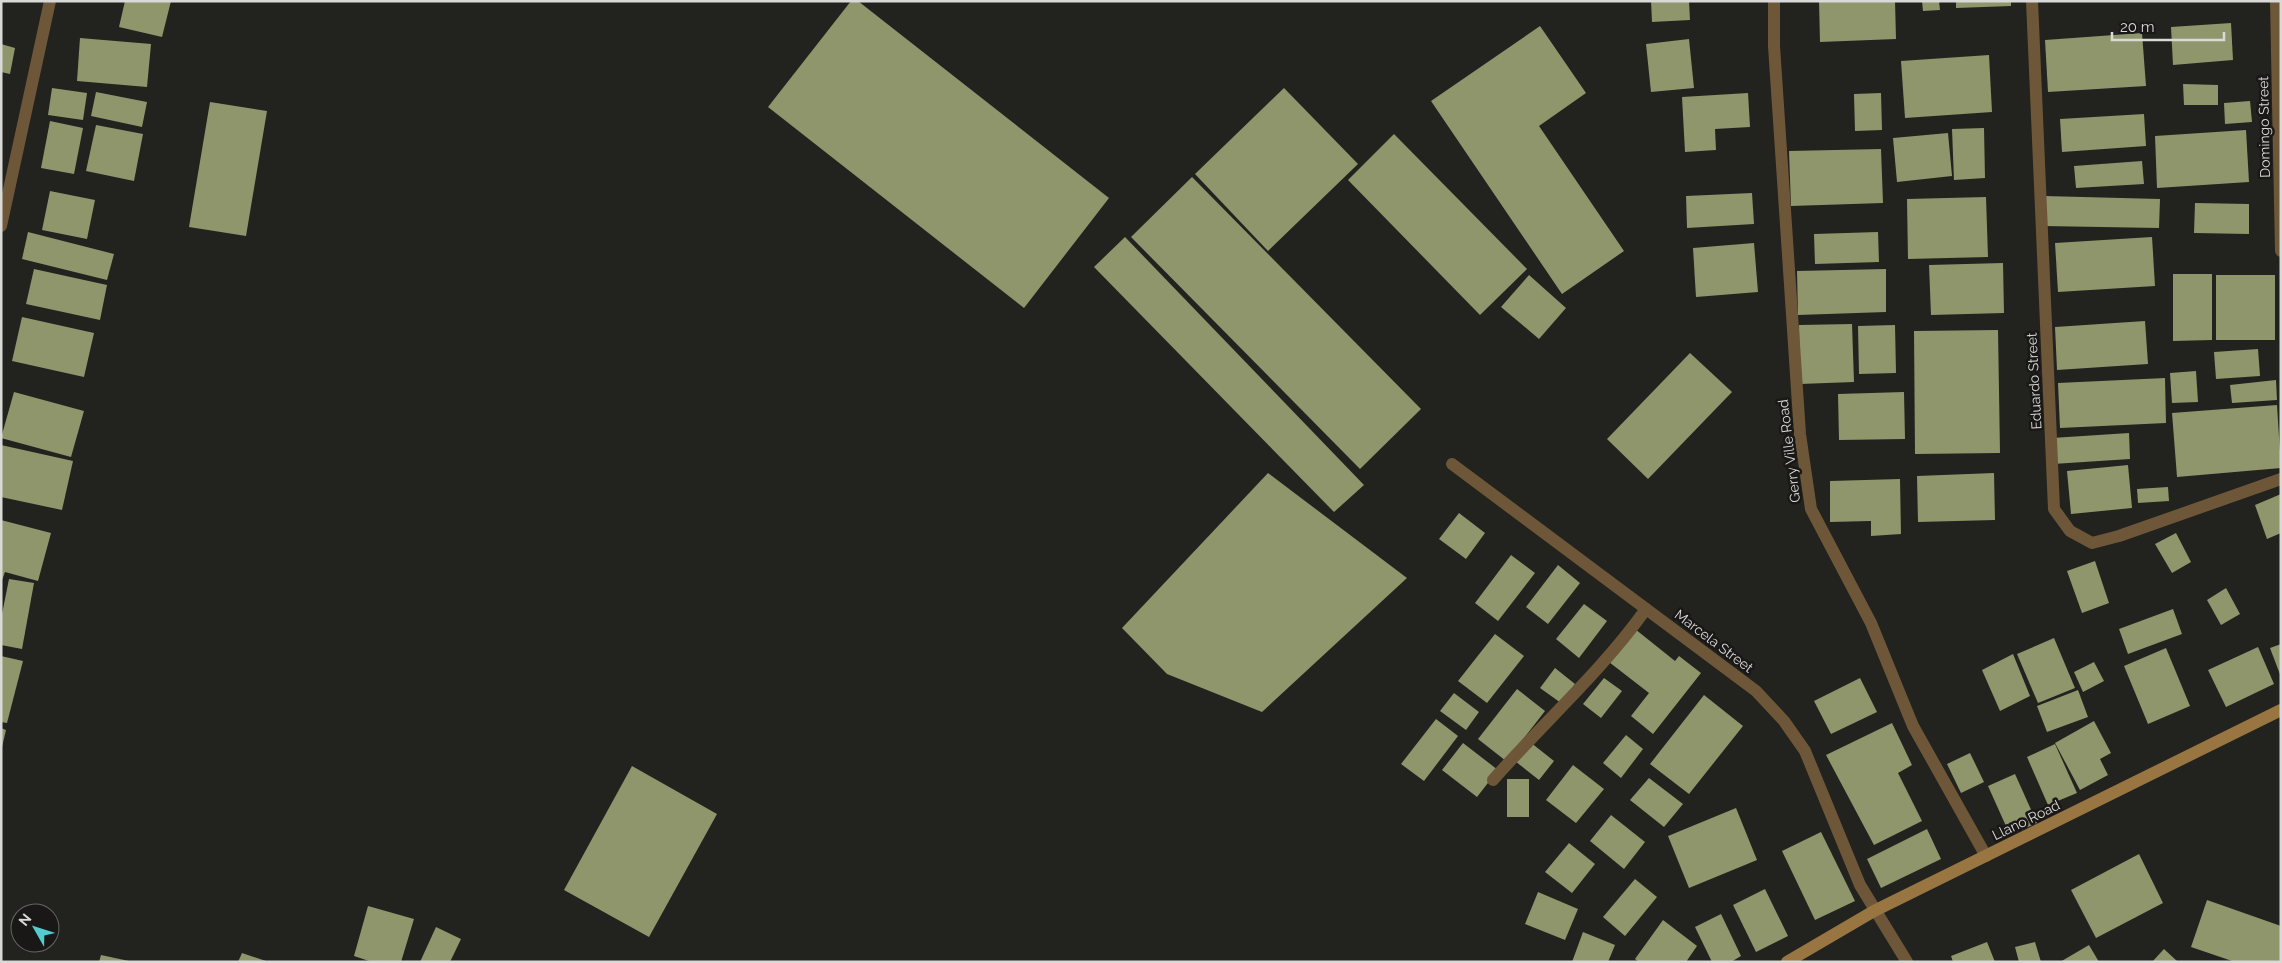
<svg xmlns="http://www.w3.org/2000/svg" width="2282" height="963" font-family="Raleway,sans-serif">
  <style>
    .building { fill: #8f966b }
    .lines { fill: none; stroke-linecap: round; stroke-linejoin: round }
    .street { stroke: #6e5738; stroke-width: 12 }
    .secondary { stroke: #997542; stroke-width: 12 }
    .labels { text-anchor: middle; dominant-baseline: central; stroke-width: 5; stroke-linejoin: round; paint-order: stroke }
    .street-label { font-size: 14px; fill: #d9d9d7; stroke: #191816 }
  </style>
  <rect width="100%" height="100%" fill="#22221f"/>
  <!-- building -->
  <g class="building">
    <path d="M125 1H171L162 37 119 27Z"/>
    <path d="M851 1H858L1109 198 1024 308 768 107Z"/>
    <path d="M1651 1H1689L1690 20 1652 22Z"/>
    <path d="M1819 1H1895L1896 39 1820 42Z"/>
    <path d="M1922 1H1939L1940 10 1923 11Z"/>
    <path d="M1956 1H2011V6L1956 8Z"/>
    <path d="M2231 23 2233 60 2173 65 2171 27Z"/>
    <path d="M1540 26 1586 93 1539 126 1624 251 1562 294 1431 101Z"/>
    <path d="M2142 33 2146 86 2048 92 2045 40Z"/>
    <path d="M80 38 151 44 147 87 77 81Z"/>
    <path d="M1689 39 1694 88 1651 92 1646 44Z"/>
    <path d="M1 44 15 48 10 74 1 72Z"/>
    <path d="M1989 55 1992 112 1905 118 1901 61Z"/>
    <path d="M2183 84 2218 85V105H2184Z"/>
    <path d="M52 88 87 93 83 120 48 115Z"/>
    <path d="M1284 88 1358 164 1268 251 1195 174Z"/>
    <path d="M96 92 147 102 142 127 91 116Z"/>
    <path d="M1748 93 1750 127 1715 129 1716 150 1685 152 1682 97Z"/>
    <path d="M1881 93 1882 130 1855 131 1854 94Z"/>
    <path d="M2250 101 2252 122 2225 124 2224 103Z"/>
    <path d="M210 102 267 111 246 236 189 227Z"/>
    <path d="M2144 114 2146 146 2062 152 2060 119Z"/>
    <path d="M50 121 83 128 74 174 41 168Z"/>
    <path d="M96 125 143 134 134 181 86 171Z"/>
    <path d="M1984 128 1985 178 1954 180 1952 129Z"/>
    <path d="M2246 130 2249 182 2157 188 2155 136Z"/>
    <path d="M1948 133 1952 176 1897 182 1893 138Z"/>
    <path d="M1394 134 1527 269 1480 315 1348 180Z"/>
    <path d="M1881 149 1883 203 1791 206 1789 151Z"/>
    <path d="M2142 161 2144 184 2076 188 2074 166Z"/>
    <path d="M1192 177 1421 409 1360 469 1131 237Z"/>
    <path d="M50 191 95 200 87 239 42 230Z"/>
    <path d="M1752 193 1754 224 1687 228 1686 196Z"/>
    <path d="M2044 196 2160 199 2159 228 2043 226Z"/>
    <path d="M1986 197 1988 257 1908 259 1907 199Z"/>
    <path d="M2195 203 2249 204V234L2194 233Z"/>
    <path d="M28 232 114 254 107 280 22 259Z"/>
    <path d="M1878 232 1879 262 1815 264 1814 234Z"/>
    <path d="M1125 237 1364 485 1334 512 1094 267Z"/>
    <path d="M2152 237 2155 286 2058 292 2055 243Z"/>
    <path d="M1754 243 1758 292 1696 297 1693 248Z"/>
    <path d="M2003 263 2004 313 1931 315 1929 265Z"/>
    <path d="M34 269 107 285 100 320 26 304Z"/>
    <path d="M1886 269V312L1798 315 1797 271Z"/>
    <path d="M2173 274H2212V340L2173 341Z"/>
    <path d="M1529 275 1566 308 1539 339 1501 307Z"/>
    <rect x="2216" y="275" width="59" height="65"/>
    <path d="M22 317 94 333 84 377 12 361Z"/>
    <path d="M2145 321 2148 364 2057 370 2055 327Z"/>
    <path d="M1852 324 1854 382 1800 384 1799 325Z"/>
    <path d="M1895 325 1896 373 1859 374 1858 326Z"/>
    <path d="M1998 330 2000 453 1915 454 1914 331Z"/>
    <path d="M2258 349 2260 376 2216 379 2214 352Z"/>
    <path d="M1690 353 1732 392 1648 479 1607 439Z"/>
    <path d="M2196 371 2198 402 2172 403 2170 373Z"/>
    <path d="M2165 378 2166 423 2060 428 2058 383Z"/>
    <path d="M2276 380 2277 400 2232 403 2230 385Z"/>
    <path d="M14 392 84 411 71 457 1 438Z"/>
    <path d="M1904 392 1905 439 1839 440 1838 394Z"/>
    <path d="M2277 405 2281 468 2177 477 2172 413Z"/>
    <path d="M2129 433 2130 459 2053 464 2052 438Z"/>
    <path d="M1 445 73 461 62 510 1 497Z"/>
    <path d="M2128 465 2132 508 2071 514 2067 471Z"/>
    <path d="M1268 473 1407 578 1262 712 1167 674 1122 628Z"/>
    <path d="M1994 473 1995 520 1918 522 1917 476Z"/>
    <path d="M1900 479 1901 534 1871 536V521L1830 522V481Z"/>
    <path d="M2168 487 2169 501 2138 503 2137 489Z"/>
    <path d="M2281 494V533L2267 539 2255 505Z"/>
    <path d="M1459 513 1485 533 1466 559 1439 539Z"/>
    <path d="M1 520 51 533 38 581 5 572 1 583Z"/>
    <path d="M2176 533 2191 562 2172 573 2155 544Z"/>
    <path d="M1511 555 1535 573 1498 621 1475 603Z"/>
    <path d="M2095 561 2109 603 2082 613 2067 571Z"/>
    <path d="M1558 565 1580 583 1548 624 1526 607Z"/>
    <path d="M9 579 34 583 22 649 1 645V619Z"/>
    <path d="M2226 588 2240 614 2221 625 2207 600Z"/>
    <path d="M1584 604 1607 621 1579 658 1556 639Z"/>
    <path d="M2173 609 2182 634 2128 654 2119 629Z"/>
    <path d="M1635 629 1675 661 1679 656 1701 673 1653 734 1631 716 1649 693 1609 662Z"/>
    <path d="M1495 634 1524 656 1487 703 1458 681Z"/>
    <path d="M2054 638 2075 688 2038 703 2017 654Z"/>
    <path d="M2281 644V677L2270 648Z"/>
    <path d="M2258 647 2274 684 2226 707 2208 670Z"/>
    <path d="M2166 648 2190 706 2148 724 2124 666Z"/>
    <path d="M2013 654 2030 696 2000 711 1982 670Z"/>
    <path d="M1 656 23 661 7 723 1 722Z"/>
    <path d="M2094 662 2104 681 2083 692 2074 672Z"/>
    <path d="M1555 668 1575 684 1561 703 1540 688Z"/>
    <path d="M1604 678 1622 691 1601 718 1583 704Z"/>
    <path d="M1860 678 1877 712 1831 734 1814 701Z"/>
    <path d="M1517 689 1545 711 1506 761 1478 739Z"/>
    <path d="M2078 690 2088 717 2047 732 2037 706Z"/>
    <path d="M1454 693 1479 712 1466 730 1440 711Z"/>
    <path d="M1704 695 1743 726 1689 794 1650 764Z"/>
    <path d="M1436 719 1458 736 1424 781 1401 764Z"/>
    <path d="M2094 721 2111 753 2100 759 2108 775 2080 790 2055 743Z"/>
    <path d="M1892 723 1912 765 1898 773 1922 821 1874 845 1826 755Z"/>
    <path d="M1 728 6 730 2 747H1Z"/>
    <path d="M1626 735 1643 749 1621 778 1603 763Z"/>
    <path d="M1530 742 1554 761 1539 780 1515 761Z"/>
    <path d="M1463 743 1498 770 1477 797 1442 770Z"/>
    <path d="M2055 744 2077 793 2048 805 2027 757Z"/>
    <path d="M1970 753 1984 782 1961 793 1947 764Z"/>
    <path d="M1573 765 1604 789 1576 823 1546 800Z"/>
    <path d="M632 766 717 814 649 937 564 890Z"/>
    <path d="M2015 774 2037 823 2010 835 1988 786Z"/>
    <path d="M1649 778 1683 804 1664 827 1630 800Z"/>
    <rect x="1507" y="779" width="22" height="38"/>
    <path d="M1736 808 1757 860 1689 888 1668 836Z"/>
    <path d="M1611 815 1645 842 1624 869 1590 841Z"/>
    <path d="M1927 829 1941 859 1881 888 1867 859Z"/>
    <path d="M1821 832 1855 901 1815 920 1782 851Z"/>
    <path d="M1569 843 1595 864 1572 893 1545 872Z"/>
    <path d="M2139 854 2163 903 2096 938 2071 890Z"/>
    <path d="M1635 879 1657 897 1625 936 1603 917Z"/>
    <path d="M1765 889 1788 936 1756 952 1733 905Z"/>
    <path d="M1538 892 1578 909 1565 940 1525 924Z"/>
    <path d="M2207 900 2281 926V962H2235L2191 947Z"/>
    <path d="M368 906 414 919 401 962H372L354 956Z"/>
    <path d="M1721 914 1741 956 1731 962H1712L1695 927Z"/>
    <path d="M1663 920 1697 946 1686 962H1639L1635 959Z"/>
    <path d="M436 927 461 939 450 962H420Z"/>
    <path d="M1583 932 1615 945 1608 962H1572Z"/>
    <path d="M1987 942 1995 962H1953L1951 956Z"/>
    <path d="M2035 942 2041 962H2019L2015 947Z"/>
    <path d="M2089 945 2099 962H2060Z"/>
    <path d="M2164 949 2178 962H2152Z"/>
    <path d="M242 953 266 961V962H238Z"/>
    <path d="M101 955 129 961V962H99Z"/>
  </g>
  <g class="lines">
    <!-- street -->
    <g class="street">
      <path d="M1774 1V46L1800 434 1811 509 1871 623 1913 726 1986 856"/>
      <path d="M2032 1 2054 509 2070 531 2092 543 2119 536 2281 479"/>
      <path d="M2276 1 2281 251"/>
      <path d="M1 226 50 1"/>
      <path d="M1452 464 1756 691 1784 721 1805 751 1860 885 1907 962"/>
      <path d="M1493 780C1544 722 1601 672 1646 609"/>
    </g>
    <!-- secondary -->
    <path class="secondary" d="M1787 962 1874 911 2281 710"/>
  </g>
  <g class="labels">
    <!-- street labels -->
    <g class="street-label">
      <text transform="translate(2264 127) rotate(-91)">Domingo Street</text>
      <text transform="translate(2034 381) rotate(-93)">Eduardo Street</text>
      <text transform="translate(1789 451) rotate(-97)">Gerry Ville Road</text>
      <text transform="translate(1714 641) rotate(37)">Marcela Street</text>
      <text transform="translate(2026 820) rotate(-26)">Llano Road</text>
    </g>
  </g>
  <!-- border -->
  <rect width="2282" height="963" fill="none" stroke="#d9d9d7" stroke-width="5"/>
  <!-- north arrow -->
  <g transform="translate(35 928) rotate(309)"><circle r="24" fill="#191816" stroke="#666563"/>
  <path d="M0-4L9 19L0 12L-9 19Z" fill="#52cdcf"/>
  <text y="-8" font-size="14" font-weight="bold" text-anchor="middle" fill="#d9d9d7">N</text>
  </g>
  <!-- scale -->
  <path d="M2112 32v8h112v-8" fill="none" stroke="#d9d9d7" stroke-width="2.5"/>
  <text x="2120" y="32" font-size="15" fill="#d9d9d7" stroke="#191816" stroke-width="4" paint-order="stroke">20 m</text>
</svg>
